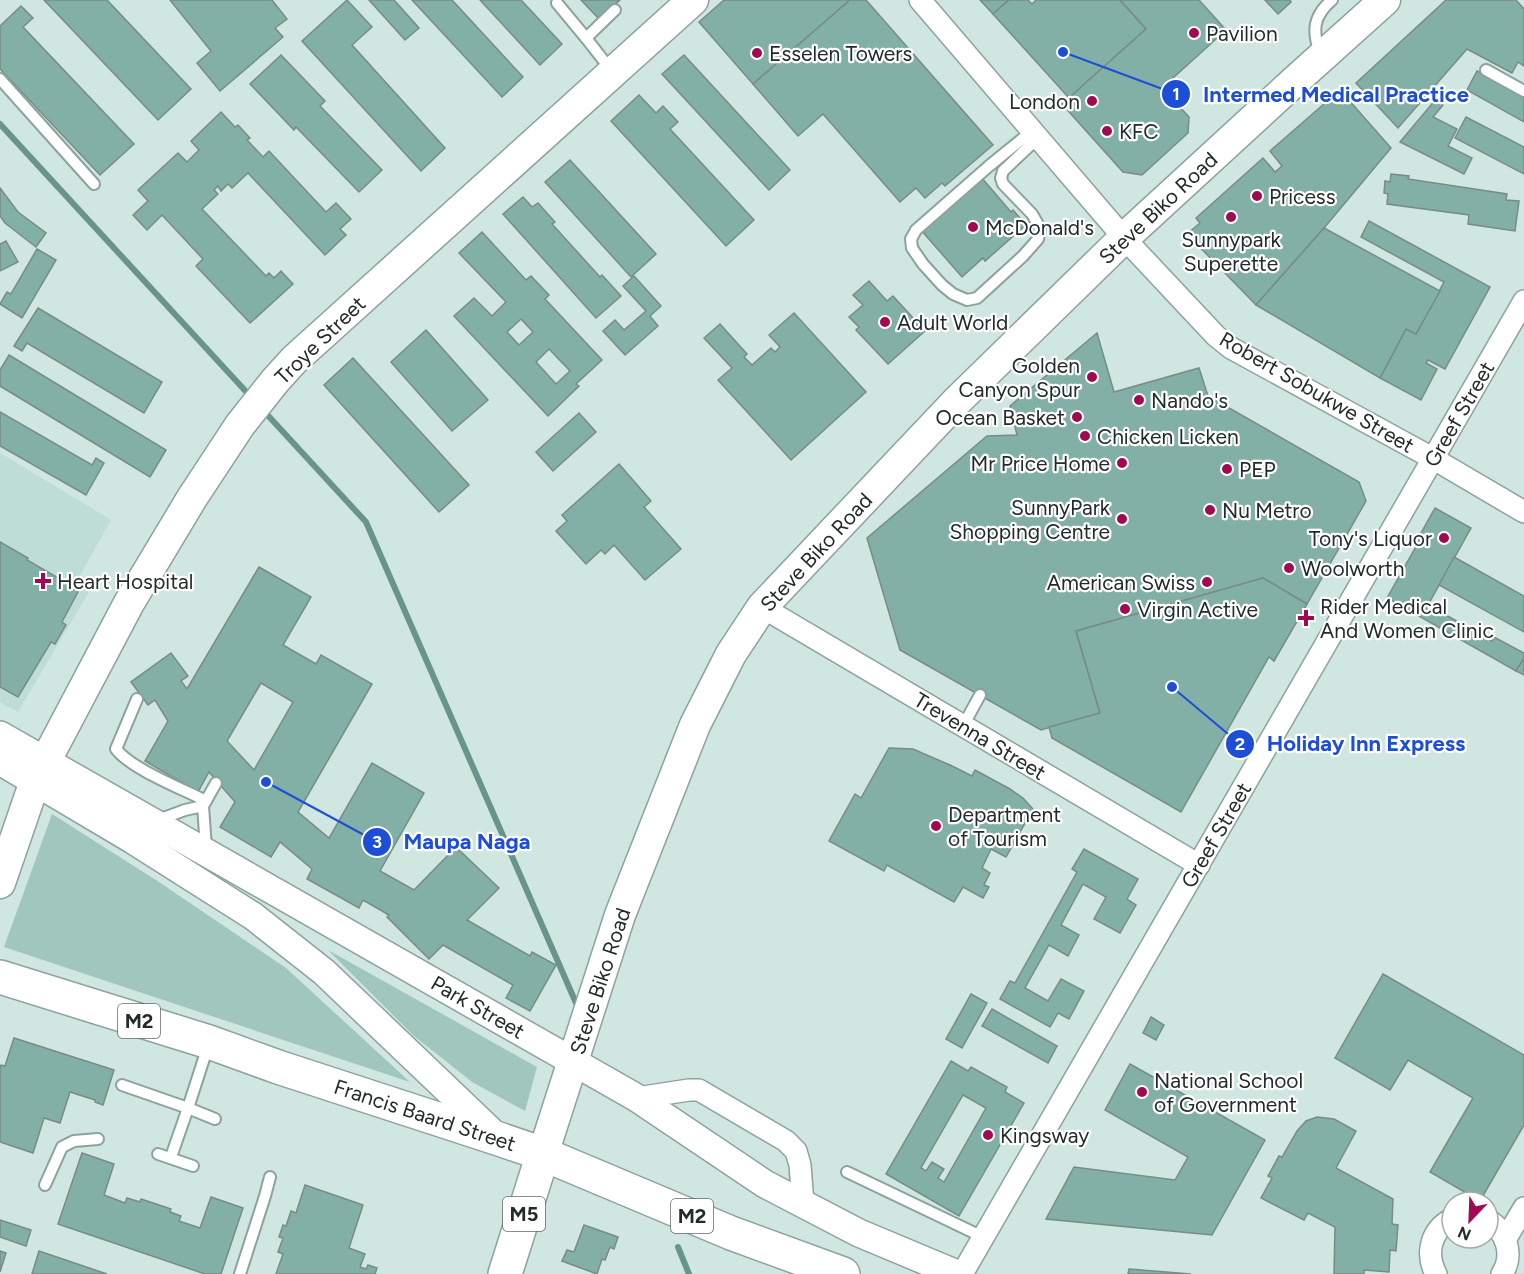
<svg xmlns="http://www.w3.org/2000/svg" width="1524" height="1274" font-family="Figtree,sans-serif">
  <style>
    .built { fill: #bdddd6 }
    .green { fill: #a1c6be }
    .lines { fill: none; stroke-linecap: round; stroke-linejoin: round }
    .stream { stroke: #68948b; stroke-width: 6 }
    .building { fill: #82b0a6; stroke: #778c87; stroke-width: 1.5; fill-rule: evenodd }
    .service-casing { stroke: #8ca29d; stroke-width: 14 }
    .minor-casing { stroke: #8ca29d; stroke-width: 24 }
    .tertiary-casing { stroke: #8ca29d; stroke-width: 30 }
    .secondary-casing { stroke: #8ca29d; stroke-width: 33 }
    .primary-casing { stroke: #8ca29d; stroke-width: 36 }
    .service { stroke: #fff; stroke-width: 10 }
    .minor { stroke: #fff; stroke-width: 21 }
    .tertiary { stroke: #fff; stroke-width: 27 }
    .secondary { stroke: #fff; stroke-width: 30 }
    .primary { stroke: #fff; stroke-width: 33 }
    .poi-dot { fill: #9f0a53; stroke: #fff; stroke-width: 2 }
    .labels { text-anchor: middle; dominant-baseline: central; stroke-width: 4.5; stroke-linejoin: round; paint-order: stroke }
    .shield { fill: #fff; stroke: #646b69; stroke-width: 1.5 }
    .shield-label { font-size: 20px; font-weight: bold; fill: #222b29 }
    .poi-label { font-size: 21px; fill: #222b29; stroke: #fff; text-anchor: start }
    .street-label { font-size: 21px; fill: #222b29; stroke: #fff }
    .leader { fill: none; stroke: #1d4ed8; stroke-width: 2 }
    .callout-dot { fill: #1d4ed8; stroke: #fff; stroke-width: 2 }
    .mark-label { font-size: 18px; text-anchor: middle; font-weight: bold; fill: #fff }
    .callout-label { font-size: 22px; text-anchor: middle; font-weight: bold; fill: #1d4ed8; stroke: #fff; stroke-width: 4.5; stroke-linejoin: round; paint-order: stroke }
  </style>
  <rect width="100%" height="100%" fill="#cfe6e1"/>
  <!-- built -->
  <path class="built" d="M0 453 111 520 79 577 93 585 18 712 0 702Z"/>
  <!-- green -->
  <g class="green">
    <path d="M52 814 159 882 286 968 410 1082 4 947Z"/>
    <path d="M328 950 537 1067 525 1111 472 1082 414 1036Z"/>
  </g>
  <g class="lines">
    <!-- stream -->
    <g class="stream">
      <path d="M0 124 251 397"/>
      <path d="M262 409 366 522 576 1003"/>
      <path d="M678 1247 689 1274"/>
    </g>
  </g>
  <!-- building -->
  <g class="building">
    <path d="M44 0H107L191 89 158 120Z"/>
    <path d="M170 0H272L287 19 275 28 283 37 220 91 197 63 211 51Z"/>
    <path d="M347 0 372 27 352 45 445 148 421 171 302 41Z"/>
    <path d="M369 0H394L419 28 405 40Z"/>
    <path d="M412 0H452L523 77 502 97Z"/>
    <path d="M480 0H521L562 44 540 65Z"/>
    <path d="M581 0H620L599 19Z"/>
    <path d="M724 0H850L753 84 699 22Z"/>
    <path d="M850 0H866L993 145 945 186 942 183 925 198 916 188 900 202 823 114 798 136 753 84Z"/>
    <path d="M980 0H1009L993 14Z"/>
    <path d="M1009 0H1028L1032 4 1036 0H1120L1146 29 1069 98 993 14Z"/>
    <path d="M1120 0H1199L1226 30 1162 88 1189 117 1188 133 1142 175 1123 172 1062 104 1146 29Z"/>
    <path d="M1265 0H1290L1291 2 1278 14Z"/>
    <path d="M1446 0H1516L1524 9V66L1518 62 1512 73 1467 49 1398 128 1356 83Z"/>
    <path d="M21 6 33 18 23 27 134 144 100 175 0 69V26Z"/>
    <path d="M281 55 325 101 320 106 382 170 359 192 296 127 294 130 250 84Z"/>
    <path d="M684 55 790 170 769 190 662 74Z"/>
    <path d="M1477 71 1524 97V122L1467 90Z"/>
    <path d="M1340 90 1391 148 1324 228 1256 305 1187 234 1200 223 1196 218 1263 158 1275 172 1282 166 1270 151Z"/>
    <path d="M639 95 656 113 663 106 678 122 670 129 754 220 726 246 611 121Z"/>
    <path d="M1436 99 1443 105 1433 117 1457 129 1448 146 1472 158 1464 174 1400 142Z"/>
    <path d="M221 112 235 127 238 125 250 138 247 140 263 157 269 151 326 212 336 203 351 219 340 229 346 235 325 255 248 173 232 188 228 184 221 191 218 186 214 190 218 194 202 209 266 276 269 273 274 278 281 271 293 284 250 323 196 266 203 259 162 215 147 230 133 215 148 201 138 190 178 153 187 162 199 150 191 141Z"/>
    <path d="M1466 117 1524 147V174L1455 138Z"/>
    <path d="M570 160 656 254 631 277 545 182Z"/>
    <path d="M1391 174 1409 176 1408 179 1507 194 1506 200 1519 201 1515 231 1468 224 1469 215 1387 204 1388 194 1384 193 1385 181 1390 182Z"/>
    <path d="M981 177 1011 212 1013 210 1026 225 985 261 983 258 962 277 921 230Z"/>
    <path d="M0 188 18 212 46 233 36 247 5 223 0 216Z"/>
    <path d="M523 197 532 207 538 203 555 222 552 224 600 277 602 275 621 296 596 318 503 214Z"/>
    <path d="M1369 221 1490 287 1445 369 1428 360 1426 363 1437 369 1421 400 1380 378 1406 329 1416 334 1444 282 1361 237Z"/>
    <path d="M1324 228 1440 291 1416 334 1406 329 1380 378 1256 305Z"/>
    <path d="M482 232 526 280 531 276 549 295 545 299 602 360 576 384 579 386 548 416 454 316 474 298 492 316 506 302 459 253ZM521 319 533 332 519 345 507 332ZM549 349 570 371 556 384 536 362Z"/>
    <path d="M6 241 18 262 0 271V244Z"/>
    <path d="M37 249 56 260 22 318 0 304 7 292 11 294Z"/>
    <path d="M634 276 661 306 650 316 658 326 625 355 603 331 615 320 624 330 646 311 623 286Z"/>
    <path d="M869 281 887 301 893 296 925 331 888 364 856 330 859 327 849 317 863 305 853 295Z"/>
    <path d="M38 308 162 382 144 413 27 343 22 351 14 346Z"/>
    <path d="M794 313 866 392 791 460 718 380 732 368 704 338 720 324 747 354 744 357 752 365 771 348 775 352 780 347 769 335Z"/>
    <path d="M426 330 488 400 452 431 391 362Z"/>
    <path d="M1097 333 1114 392 1199 368 1208 396 1359 482 1366 501 1307 604 1263 578 1076 631 1100 713 1041 730 900 650 867 538 987 436 1017 435 1010 406Z"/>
    <path d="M9 355 166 450 150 477 0 386V370Z"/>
    <path d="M353 358 469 485 439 512 324 385Z"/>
    <path d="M0 412 92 465 96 458 104 463 86 495 0 446Z"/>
    <path d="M579 413 596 432 553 471 536 452Z"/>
    <path d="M619 464 651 501 644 507 681 549 645 580 614 545 605 554 601 550 586 564 556 531 567 521 562 515Z"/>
    <path d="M1435 508 1471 528 1428 605 1492 641 1494 637 1524 653V658L1516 671 1387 598 1418 543 1416 542Z"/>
    <path d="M0 542 28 558 27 560 79 590 62 622 66 625 55 644 51 642 18 697 0 687Z"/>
    <path d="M1454 557 1524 596V632L1439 585Z"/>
    <path d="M259 567 311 597 283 645 316 664 321 655 372 684 298 812 329 838 372 763 424 793 380 871 414 890 456 847 499 888 467 920 530 956 532 952 556 965 530 1011 506 998 513 985 443 945 429 959 387 917 389 915 363 900 359 908 307 879 312 869 280 842 271 857 220 827 235 802 209 772 198 792 145 761 168 721 155 700 148 705 131 682 171 653 188 676 181 681 187 689ZM261 683 293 702 254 770 227 741Z"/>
    <path d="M1263 578 1307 604 1274 661 1269 657 1181 812 1052 738 1049 727 1100 713 1076 631Z"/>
    <path d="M1524 658V675L1516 671Z"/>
    <path d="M889 748 913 749 950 765 972 776 975 770 1010 789 1023 798 1033 809 1006 857 991 849 982 868 990 873 984 885 989 887 983 898 963 887 954 902 887 865 884 871 829 841 855 794 861 798Z"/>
    <path d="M1084 849 1138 879 1127 899 1136 905 1120 933 1094 919 1106 897 1083 884 1061 925 1079 935 1068 956 1049 945 1025 988 1048 1001 1061 979 1084 991 1069 1019 1058 1013 1050 1027 1000 999 1010 981 1015 983 1077 872 1072 869Z"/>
    <path d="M1383 974 1524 1055V1125L1480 1201 1430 1172 1473 1098 1408 1060 1390 1090 1335 1058Z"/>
    <path d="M971 994 987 1003 962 1048 946 1039Z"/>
    <path d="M992 1009 1057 1046 1048 1063 982 1026Z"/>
    <path d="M1151 1017 1164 1025 1156 1040 1143 1033Z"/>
    <path d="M14 1038 114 1070 103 1105 95 1102V1100L70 1092 60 1123 44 1118 33 1153 0 1142V1067L1 1065 5 1066Z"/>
    <path d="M951 1061 968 1071 971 1067 1007 1087 1005 1092 1024 1103 959 1216 886 1174ZM963 1095 986 1108 944 1182 938 1178 944 1169 932 1162 926 1171 921 1168Z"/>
    <path d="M1130 1064 1265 1140 1212 1235 1046 1219 1074 1167 1175 1180 1188 1157 1105 1110Z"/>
    <path d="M1317 1117 1334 1119 1356 1131 1336 1168 1393 1199 1392 1224 1398 1225 1396 1251 1390 1250 1389 1272 1364 1270V1274H1334L1335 1227 1308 1213 1304 1220 1261 1198 1272 1178 1268 1176 1279 1156 1282 1157 1297 1131 1306 1121Z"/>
    <path d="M82 1153 114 1164 104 1195 125 1203 127 1198 140 1202 141 1199 171 1209 170 1212 181 1216 179 1221 200 1228 211 1197 243 1208 221 1274H205L58 1224Z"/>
    <path d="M305 1185 363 1205 349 1248 365 1254 360 1267 366 1269 368 1265 377 1268 375 1274H276L283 1254 278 1252 283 1238 279 1237 283 1225 286 1226 291 1211 296 1213Z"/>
    <path d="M0 1220 31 1230 26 1246 0 1237Z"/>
    <path d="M584 1225 618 1237 614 1249 610 1247 605 1260 602 1259 597 1274 562 1261 567 1250 574 1252Z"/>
    <path d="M0 1251 6 1253 0 1272Z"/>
    <path d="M39 1251 107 1274H32Z"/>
    <path d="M1129 1269 1191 1274H1128Z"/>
  </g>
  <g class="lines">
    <defs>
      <g id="service">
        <path d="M557 3 586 38"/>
        <path d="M1320 53C1312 31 1313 16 1332 0"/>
        <path d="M611 70 586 38 615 10"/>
        <path d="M1486 70 1524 91"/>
        <path d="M0 79 94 184"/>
        <path d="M1032 131 989 166 916 230 911 239 912 248 923 264 942 285 953 294 967 300 977 298 1023 256 1038 239 1040 228 1032 214 1003 184 1001 178 1003 171 1038 138"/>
        <path d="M137 699 116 749C131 769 183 789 206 801"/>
        <path d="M963 726 980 695"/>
        <path d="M158 820 185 810 203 806"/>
        <path d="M206 848 203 806 216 783"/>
        <path d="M122 1085 188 1108 215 1119"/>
        <path d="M158 1154 193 1166"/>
        <path d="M171 1157 188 1108 208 1046"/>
        <path d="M847 1172 983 1237"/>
        <path d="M45 1185 62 1147 74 1141 98 1139"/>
        <path d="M240 1274 265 1196 270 1177"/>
      </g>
      <g id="minor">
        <path d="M920 0 1124 238 1216 336 1231 348 1434 459 1524 512"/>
        <path d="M762 607 1199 865"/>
        <path d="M637 1098 689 1090H699L786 1141 796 1151 800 1165 803 1204"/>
        <path d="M1488 1220C1507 1232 1514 1255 1502 1274"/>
        <path d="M1505 1240 1524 1208"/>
        <path d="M962 1274 1524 301"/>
        <path d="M1436 1274C1425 1253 1431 1230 1452 1219"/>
      </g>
      <g id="tertiary">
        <path d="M0 735 637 1098 765 1184 859 1233 957 1274"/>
        <path d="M0 761 133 840 253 916 324 972 499 1139"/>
      </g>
      <g id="secondary">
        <path d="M0 883 35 781 129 603 192 498 240 425 275 381 294 360 693 0"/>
        <path d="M543 1154 620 915 695 725 731 654 762 607 956 402 1124 238 1296 80 1385 0"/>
      </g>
      <g id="primary">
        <path d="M0 977 209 1042 278 1067 499 1139 543 1154 731 1233 843 1274"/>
        <path d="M505 1274 543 1154"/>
      </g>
    </defs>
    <!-- service casing -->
    <use href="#service" class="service-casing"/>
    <!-- minor casing -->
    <use href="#minor" class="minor-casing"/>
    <!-- tertiary casing -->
    <use href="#tertiary" class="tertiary-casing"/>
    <!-- secondary casing -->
    <use href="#secondary" class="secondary-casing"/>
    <!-- primary casing -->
    <use href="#primary" class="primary-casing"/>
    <!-- service -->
    <use href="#service" class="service"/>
    <!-- minor -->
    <use href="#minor" class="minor"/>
    <!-- tertiary -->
    <use href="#tertiary" class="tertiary"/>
    <!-- secondary -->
    <use href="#secondary" class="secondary"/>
    <!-- primary -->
    <use href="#primary" class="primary"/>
  </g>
  <!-- markers -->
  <g class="poi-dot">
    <circle cx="1194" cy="33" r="6"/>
    <circle cx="757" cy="53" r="6"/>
    <circle cx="1092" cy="101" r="6"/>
    <circle cx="1107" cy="131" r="6"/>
    <circle cx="1257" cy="196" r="6"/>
    <circle cx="1231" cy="217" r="6"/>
    <circle cx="973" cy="227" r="6"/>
    <circle cx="885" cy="322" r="6"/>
    <circle cx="1092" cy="377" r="6"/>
    <circle cx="1139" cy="400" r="6"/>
    <circle cx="1077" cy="417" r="6"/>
    <circle cx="1085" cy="436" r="6"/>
    <circle cx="1122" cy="463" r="6"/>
    <circle cx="1227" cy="469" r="6"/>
    <circle cx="1210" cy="510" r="6"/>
    <circle cx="1122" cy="519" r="6"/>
    <circle cx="1444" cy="538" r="6"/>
    <circle cx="1289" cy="568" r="6"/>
    <path d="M40 572h6v6h6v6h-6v6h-6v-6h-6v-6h6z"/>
    <circle cx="1207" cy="582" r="6"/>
    <circle cx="1125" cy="609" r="6"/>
    <path d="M1303 609h6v6h6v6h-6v6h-6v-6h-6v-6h6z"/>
    <circle cx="936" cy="826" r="6"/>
    <circle cx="1142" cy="1092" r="6"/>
    <circle cx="988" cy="1135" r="6"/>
  </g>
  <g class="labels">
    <!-- shield labels -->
    <g class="shield">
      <rect x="118" y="1004" width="42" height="34" rx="4.5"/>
      <rect x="503" y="1197" width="42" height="34" rx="4.5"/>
      <rect x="671" y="1199" width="42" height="34" rx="4.5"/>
    </g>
    <g class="shield-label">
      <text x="139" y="1021">M2</text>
      <text x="524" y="1214">M5</text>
      <text x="692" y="1216">M2</text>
    </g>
    <!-- poi labels -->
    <g class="poi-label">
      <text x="1206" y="33">Pavilion</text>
      <text x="769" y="53">Esselen Towers</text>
      <text x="1080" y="101" text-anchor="end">London</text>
      <text x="1119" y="131">KFC</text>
      <text x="1269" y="196">Pricess</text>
      <text x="985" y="227">McDonald's</text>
      <text x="1231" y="239" text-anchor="middle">Sunnypark<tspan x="1231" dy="24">Superette</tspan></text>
      <text x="897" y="322">Adult World</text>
      <text x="1080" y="365" text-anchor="end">Golden<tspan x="1080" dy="24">Canyon Spur</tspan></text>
      <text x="1151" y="400">Nando's</text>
      <text x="1065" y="417" text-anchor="end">Ocean Basket</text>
      <text x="1097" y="436">Chicken Licken</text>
      <text x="1110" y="463" text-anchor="end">Mr Price Home</text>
      <text x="1239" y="469">PEP</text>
      <text x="1110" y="507" text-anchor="end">SunnyPark<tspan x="1110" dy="24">Shopping Centre</tspan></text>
      <text x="1222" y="510">Nu Metro</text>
      <text x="1432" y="538" text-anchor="end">Tony's Liquor</text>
      <text x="1301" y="568">Woolworth</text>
      <text x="57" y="581">Heart Hospital</text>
      <text x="1195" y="582" text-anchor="end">American Swiss</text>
      <text x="1320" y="606">Rider Medical<tspan x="1320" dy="24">And Women Clinic</tspan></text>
      <text x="1137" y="609">Virgin Active</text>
      <text x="948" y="814">Department<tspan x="948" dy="24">of Tourism</tspan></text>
      <text x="1154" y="1080">National School<tspan x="1154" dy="24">of Government</tspan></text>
      <text x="1000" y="1135">Kingsway</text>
    </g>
    <!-- street labels -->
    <g class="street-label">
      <text transform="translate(1158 208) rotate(-43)">Steve Biko Road</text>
      <text transform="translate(320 340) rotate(-44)">Troye Street</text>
      <text transform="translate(1317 392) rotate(30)">Robert Sobukwe Street</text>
      <text transform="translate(1459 414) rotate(-60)">Greef Street</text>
      <text transform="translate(816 552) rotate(-47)">Steve Biko Road</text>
      <text transform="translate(980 736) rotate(31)">Trevenna Street</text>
      <text transform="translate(1216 835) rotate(-60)">Greef Street</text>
      <text transform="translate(600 981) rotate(-72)">Steve Biko Road</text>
      <text transform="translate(478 1007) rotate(30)">Park Street</text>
      <text transform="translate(425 1115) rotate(18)">Francis Baard Street</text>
    </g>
  </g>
  <!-- callouts -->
  <path class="leader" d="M1063 52L1176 94M1172 687L1240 744M266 782L377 842"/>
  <g class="callout-dot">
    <circle cx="1063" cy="52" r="6"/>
    <circle cx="1172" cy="687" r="6"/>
    <circle cx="266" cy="782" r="6"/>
    <circle cx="1176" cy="94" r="15"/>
    <circle cx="1240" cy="744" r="15"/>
    <circle cx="377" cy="842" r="15"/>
  </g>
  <g class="mark-label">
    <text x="1176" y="100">1</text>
    <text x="1240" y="750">2</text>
    <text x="377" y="848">3</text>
  </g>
  <g class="callout-label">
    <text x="1336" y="102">Intermed Medical Practice</text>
    <text x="1366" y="751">Holiday Inn Express</text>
    <text x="467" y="849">Maupa Naga</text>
  </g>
  <!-- north arrow -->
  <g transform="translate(1470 1220) rotate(203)"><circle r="28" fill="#ffffff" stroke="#a7aaa9" stroke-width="1.5"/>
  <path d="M0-4.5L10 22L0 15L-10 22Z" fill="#9f0a53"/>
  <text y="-9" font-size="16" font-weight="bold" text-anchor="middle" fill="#222b29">N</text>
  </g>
</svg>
